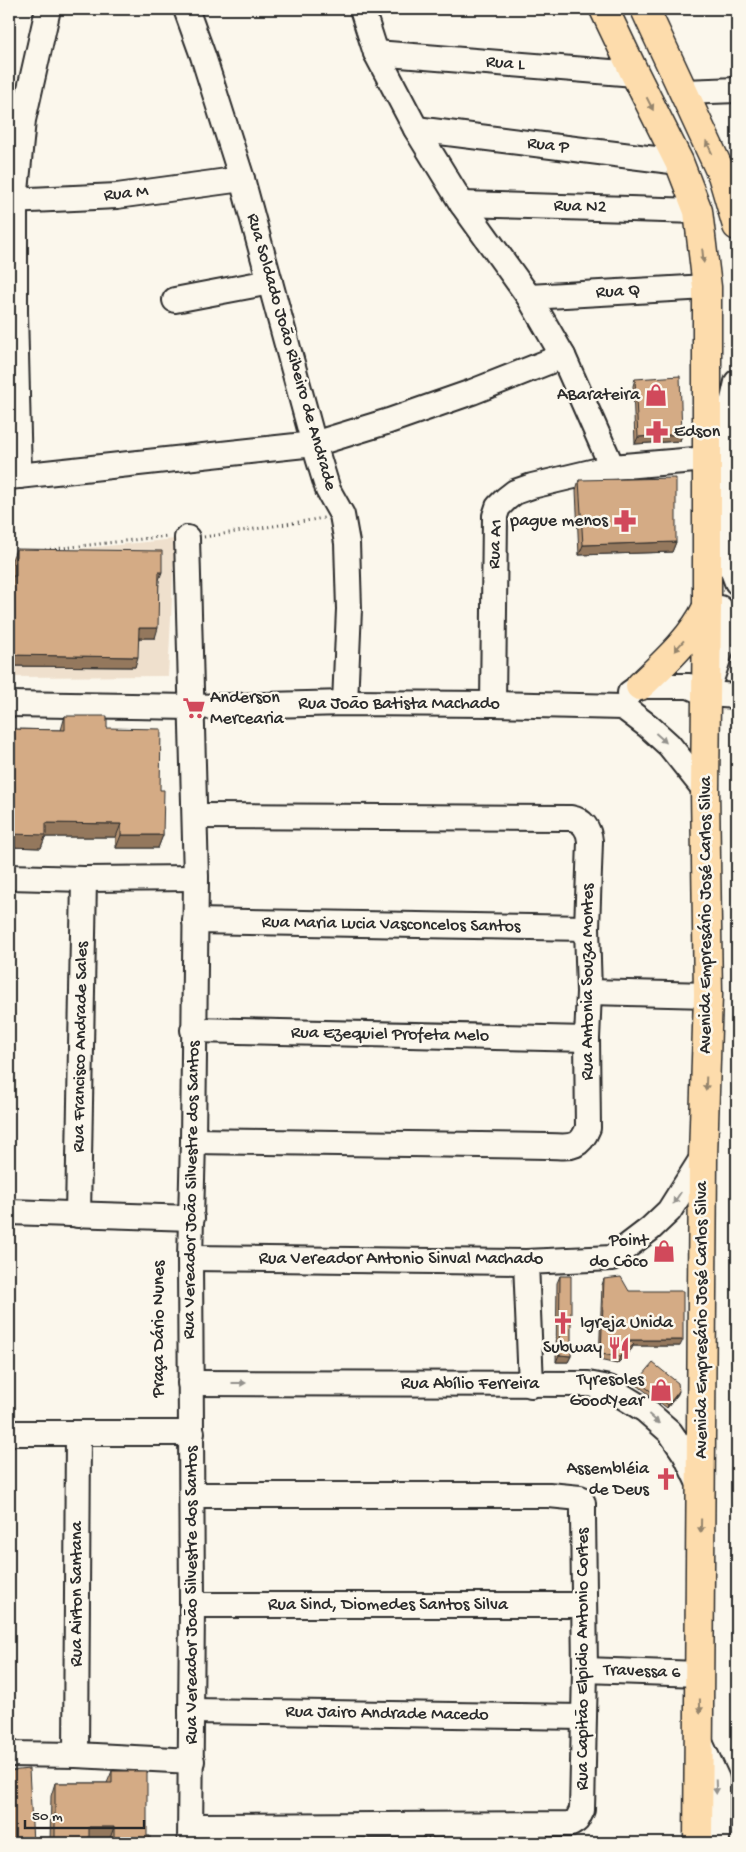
<svg xmlns="http://www.w3.org/2000/svg" width="746" height="1852" font-family="'Gochi Hand',sans-serif">
  <style>
    .built { fill: #efe0cd }
    .lines { fill: none; stroke-linecap: round; stroke-linejoin: round }
    .minor-casing { stroke: #2b2b2b; stroke-width: 28 }
    .major-casing { stroke: #2b2b2b; stroke-width: 31 }
    .path { stroke: #2b2b2b; stroke-width: 3; stroke-dasharray: 1 4; stroke-linecap: butt }
    .minor { stroke: #fbf7ec; stroke-width: 24 }
    .major { stroke: #fddcac; stroke-width: 28 }
    .wall { fill: #b69372; stroke: #2b2b2b }
    .shaded-wall { fill: #94785d; stroke: #2b2b2b }
    .building { fill: #d4ab85; stroke: #2b2b2b }
    .oneway { fill: #94846c }
    .oneway2 { fill: #93918c }
    .labels { text-anchor: middle; dominant-baseline: central; stroke-width: 5; stroke-linejoin: round; paint-order: stroke }
    .street-label { font-size: 18px; fill: #2b2b2b; stroke: #fbf7ec }
    .poi-label { font-size: 18px; fill: #2b2b2b; stroke: #fbf7ec; text-anchor: end }
  </style>
  <rect width="100%" height="100%" fill="#fbf7ec"/>
  <filter id="ink" filterUnits="userSpaceOnUse"><feTurbulence type="fractalNoise" baseFrequency=".02" numOctaves="2"/><feDisplacementMap in="SourceGraphic" scale="10" xChannelSelector="R" yChannelSelector="G"/><feConvolveMatrix kernelMatrix="1 2 1 2 8 2 1 2 1" color-interpolation-filters="sRGB"/></filter>
  <g filter="url(#ink)">
    <!-- built -->
    <path class="built" d="M175 539 168 676 9 677V556Z"/>
    <g class="lines">
      <defs>
        <g id="minor">
          <path d="M186 9 203 56 242 179 314 444 328 490 342 515 347 543 349 609 345 703"/>
          <path d="M362 9 376 53 416 129 462 204 529 297 563 356 612 467"/>
          <path d="M376 53 635 74"/>
          <path d="M684 92 737 90"/>
          <path d="M416 129 679 162"/>
          <path d="M9 201 117 196 242 179"/>
          <path d="M462 204 698 211"/>
          <path d="M529 297 707 287"/>
          <path d="M175 300 270 282"/>
          <path d="M737 382 727 427 724 532 729 561 737 582"/>
          <path d="M19 476 15 312V201L23 120 48 9"/>
          <path d="M9 477 314 444 389 421 472 392 563 356"/>
          <path d="M187 538 196 878 193 1141 190 1258 192 1605 190 1843"/>
          <path d="M710 683 721 650 720 608"/>
          <path d="M630 693 640 686H689L707 694 737 696"/>
          <path d="M9 704 192 707 345 703 493 704 623 707 648 726 669 745 705 790"/>
          <path d="M493 704 495 516 498 507 506 499 515 492 532 486 612 467 707 459"/>
          <path d="M9 877 84 879 196 878"/>
          <path d="M195 921 587 928"/>
          <path d="M589 992 708 995"/>
          <path d="M193 1030 587 1039"/>
          <path d="M193 1141 547 1146C568 1146 579 1151 588 1128L587 1039 589 992 587 928 590 841C589 829 583 820 571 818L195 816"/>
          <path d="M9 1212 192 1218"/>
          <path d="M78 1215 84 879"/>
          <path d="M190 1258 526 1262 612 1258 650 1229 669 1211 703 1157"/>
          <path d="M526 1262 531 1385"/>
          <path d="M190 1383 588 1384 609 1388 645 1410 670 1432 685 1454 701 1488"/>
          <path d="M9 1433H192"/>
          <path d="M192 1605H584"/>
          <path d="M585 1670 699 1674"/>
          <path d="M191 1711 583 1717"/>
          <path d="M700 1742 717 1779V1843"/>
          <path d="M9 1754 76 1755 192 1761"/>
          <path d="M76 1755 78 1434"/>
          <path d="M191 1826 571 1824 577 1820 582 1810 585 1670 583 1515V1503L580 1498 549 1495H192"/>
        </g>
        <g id="major">
          <path d="M604 9 635 74 679 162 698 211 707 287V607L705 790 708 995 703 1157 698 1843"/>
          <path d="M645 9 722 175 737 226"/>
          <path d="M640 686C665 662 692 638 707 607"/>
        </g>
      </defs>
      <!-- minor casing -->
      <use href="#minor" class="minor-casing"/>
      <!-- major casing -->
      <use href="#major" class="major-casing"/>
      <!-- path -->
      <g class="path">
        <path d="M204 537 324 518"/>
        <path d="M45 550 168 536"/>
      </g>
      <!-- minor -->
      <use href="#minor" class="minor"/>
      <!-- major -->
      <use href="#major" class="major"/>
    </g>
    <!-- wall -->
    <g class="wall">
      <path d="M635 379 682 434 680 441 635 444 633 386Z"/>
      <path d="M579 480 676 542 672 552 579 555 576 490Z"/>
      <path d="M16 549 162 572 159 580 155 638H139L135 667 9 666V586L12 577V560Z"/>
      <path d="M65 716 107 728 160 790 163 835 158 848H116V837H45L41 848 9 847V729L61 730Z"/>
      <path d="M560 1276 571 1356 568 1362H556L557 1283Z"/>
      <path d="M604 1279 629 1291 680 1346H633L631 1350 617 1364 599 1360 602 1285Z"/>
      <path d="M638 1381 678 1394 667 1408 637 1385Z"/>
      <path d="M112 1771 147 1836 150 1843H109V1841L89 1840V1843H50L51 1796 55 1783H107Z"/>
    </g>
    <!-- shaded-wall -->
    <g class="shaded-wall">
      <path d="M682 434 680 441 635 444 638 437Z"/>
      <path d="M676 542 672 552 579 555 583 545Z"/>
      <path d="M139 628H158L155 638H135Z"/>
      <path d="M9 655 138 657 135 667 9 666Z"/>
      <path d="M46 823 121 824 116 837H45L41 848 9 847V834Z"/>
      <path d="M121 835H163L158 848H116Z"/>
      <path d="M628 1340H683L680 1346H633L631 1350 617 1364Z"/>
      <path d="M559 1355 571 1356 568 1362H556Z"/>
      <path d="M679 1391 678 1394 667 1408 668 1405Z"/>
      <path d="M89 1827H114L109 1841 84 1840Z"/>
    </g>
    <!-- building -->
    <g class="building">
      <path d="M680 376 682 434 638 437 635 379Z"/>
      <path d="M676 478V542L583 545 579 480Z"/>
      <path d="M16 549 162 551V572H159L158 628H139L138 657 9 655V633H12L13 576H16Z"/>
      <path d="M65 716H107V728L161 729 160 790H164L163 835H121V824L46 823V835L9 834V729L65 730Z"/>
      <path d="M560 1276H571V1356L559 1355Z"/>
      <path d="M621 1277 629 1291H683V1340H628L634 1344 620 1357 601 1354 604 1279Z"/>
      <path d="M653 1363 678 1383 679 1391 668 1405 638 1381Z"/>
      <path d="M29 1769 33 1843H9V1771Z"/>
      <path d="M112 1771H147V1836H150V1843H114V1827H89V1843H55V1783H112Z"/>
    </g>
    <!-- one-way arrows -->
    <defs><path id="oneway-solid" d="M-6-.8H1V-3.2L6.5 0L1 3.2V.8H-6Z" transform="scale(1.25)"/></defs>
    <g class="oneway">
      <use href="#oneway-solid" transform="translate(650 104) rotate(63)"/>
      <use href="#oneway-solid" transform="translate(709 147) rotate(-115)"/>
      <use href="#oneway-solid" transform="translate(703 256) rotate(84)"/>
      <use href="#oneway-solid" transform="translate(679 646) rotate(131)"/>
      <use href="#oneway-solid" transform="translate(706 1084) rotate(92)"/>
      <use href="#oneway-solid" transform="translate(701 1526) rotate(91)"/>
      <use href="#oneway-solid" transform="translate(700 1706) rotate(89)"/>
    </g>
    <g class="oneway2">
      <use href="#oneway-solid" transform="translate(661 738) rotate(42)"/>
      <use href="#oneway-solid" transform="translate(677 1198) rotate(123)"/>
      <use href="#oneway-solid" transform="translate(239 1383)"/>
      <use href="#oneway-solid" transform="translate(654 1419) rotate(42)"/>
      <use href="#oneway-solid" transform="translate(716 1787) rotate(88)"/>
    </g>
  </g>
  <!-- icons -->
  <defs>
    <symbol id="shop-bare" viewBox="-9 -9 18 18"><path d="M-5-2.5h2.3a2.7 3.5 0 0 1 5.4 0H5L5.5 6h-11ZM-1.5-2.5h3a1.5 2.3 0 0 0-3 0Z" fill="#d1495b" stroke="#fbf7ec" stroke-width="2.5" paint-order="stroke"/></symbol>
    <symbol id="pharmacy-bare" viewBox="-9 -9 18 18"><path d="M-2-6h4v4h4v4h-4v4h-4v-4h-4v-4h4Z" fill="#d1495b" stroke="#fbf7ec" stroke-width="2.5" paint-order="stroke"/></symbol>
    <symbol id="supermarket-bare" viewBox="-9 -9 18 18"><path d="M-6-5.5h2.5l.6 2H6L4.5 2H-2.5L-4.4-4H-6ZM-1.5 3.2a1.3 1.3 0 1 0 .1 0ZM3 3.2a1.3 1.3 0 1 0 .1 0Z" fill="#d1495b" stroke="#fbf7ec" stroke-width="2.5" paint-order="stroke"/></symbol>
    <symbol id="church-bare" viewBox="-9 -9 18 18"><path d="M-1.2-6h2.4v3.5h3.3v2.4h-3.3V6h-2.4V-.1h-3.3v-2.4h3.3Z" fill="#d1495b" stroke="#fbf7ec" stroke-width="2.5" paint-order="stroke"/></symbol>
    <symbol id="restaurant-bare" viewBox="-9 -9 18 18"><path d="M-5-6h1v4h1v-4h1v4h1v-4h1v5L-1.5 .5V6h-2V.5L-5-1ZM5-6V6H3V1.5H1.5Q1.5-4 5-6Z" fill="#d1495b" stroke="#fbf7ec" stroke-width="2.5" paint-order="stroke"/></symbol>
  </defs>
  <g fill-rule="evenodd">
    <use href="#shop-bare" x="640" y="379" width="32" height="32"/>
    <use href="#pharmacy-bare" x="641" y="416" width="32" height="32"/>
    <use href="#pharmacy-bare" x="609" y="505" width="32" height="32"/>
    <use href="#supermarket-bare" x="178" y="692" width="32" height="32"/>
    <use href="#shop-bare" x="648" y="1235" width="32" height="32"/>
    <use href="#church-bare" x="547" y="1307" width="32" height="32"/>
    <use href="#restaurant-bare" x="603" y="1332" width="32" height="32"/>
    <use href="#shop-bare" x="645" y="1374" width="32" height="32"/>
    <use href="#church-bare" x="650" y="1463" width="32" height="32"/>
  </g>
  <g class="labels">
    <!-- street labels -->
    <g class="street-label">
      <text transform="translate(505 64) rotate(5)">Rua L</text>
      <text transform="translate(548 146) rotate(7)">Rua P</text>
      <text transform="translate(126 194) rotate(-6)">Rua M</text>
      <text transform="translate(580 207) rotate(2)">Rua N2</text>
      <text transform="translate(618 292) rotate(-3)">Rua Q</text>
      <text transform="translate(291 352) rotate(74)">Rua Soldado João Ribeiro de Andrade</text>
      <text transform="translate(496 544) rotate(-87)">Rua A1</text>
      <text x="399" y="704">Rua João Batista Machado</text>
      <text transform="translate(706 915) rotate(-90)">Avenida Empresário José Carlos Silva</text>
      <text transform="translate(391 925) rotate(1)">Rua Maria Lucia Vasconcelos Santos</text>
      <text transform="translate(588 982) rotate(-90)">Rua Antonia Souza Montes</text>
      <text transform="translate(390 1035) rotate(1)">Rua Ezequiel Profeta Melo</text>
      <text transform="translate(81 1047) rotate(-89)">Rua Francisco Andrade Sales</text>
      <text transform="translate(192 1190) rotate(-89)">Rua Vereador João Silvestre dos Santos</text>
      <text x="401" y="1259">Rua Vereador Antonio Sinval Machado</text>
      <text transform="translate(702 1320) rotate(-90)">Avenida Empresário José Carlos Silva</text>
      <text transform="translate(159 1329) rotate(-90)">Praça Dário Nunes</text>
      <text x="470" y="1384">Rua Abílio Ferreira</text>
      <text transform="translate(77 1594) rotate(-90)">Rua Airton Santana</text>
      <text transform="translate(192 1595) rotate(-90)">Rua Vereador João Silvestre dos Santos</text>
      <text x="388" y="1605">Rua Sind, Diomedes Santos Silva</text>
      <text transform="translate(583 1659) rotate(-90)">Rua Capitão Elpidio Antonio Cortes</text>
      <text transform="translate(642 1672) rotate(2)">Travessa 6</text>
      <text transform="translate(387 1714) rotate(1)">Rua Jairo Andrade Macedo</text>
    </g>
    <!-- poi labels -->
    <g class="poi-label">
      <text x="640" y="395">ABarateira</text>
      <text x="674" y="432" text-anchor="start">Edson</text>
      <text x="608" y="521">pague menos</text>
      <text x="210" y="698" text-anchor="start">Anderson<tspan x="210" dy="21">Mercearia</tspan></text>
      <text x="648" y="1241">Point<tspan x="648" dy="21">do Côco</tspan></text>
      <text x="580" y="1323" text-anchor="start">Igreja Unida</text>
      <text x="602" y="1348">Subway</text>
      <text x="644" y="1380">Tyresoles<tspan x="644" dy="21">GoodYear</tspan></text>
      <text x="649" y="1469">Assembléia<tspan x="649" dy="21">de Deus</tspan></text>
    </g>
  </g>
  <!-- margin -->
  <rect width="746" height="1852" fill="none" stroke="#fbf7ec" stroke-width="30"/>
  <rect x="15" y="15" width="716" height="1822" fill="none" stroke="#2b2b2b" stroke-width="2" filter="url(#ink)"/>
  <!-- scale -->
  <path d="M25 1820v8h119v-8" fill="none" stroke="#2b2b2b" stroke-width="2.5"/>
  <text x="32" y="1820" font-size="15" fill="#2b2b2b" stroke="#fbf7ec" stroke-width="4" paint-order="stroke">50 m</text>
</svg>
